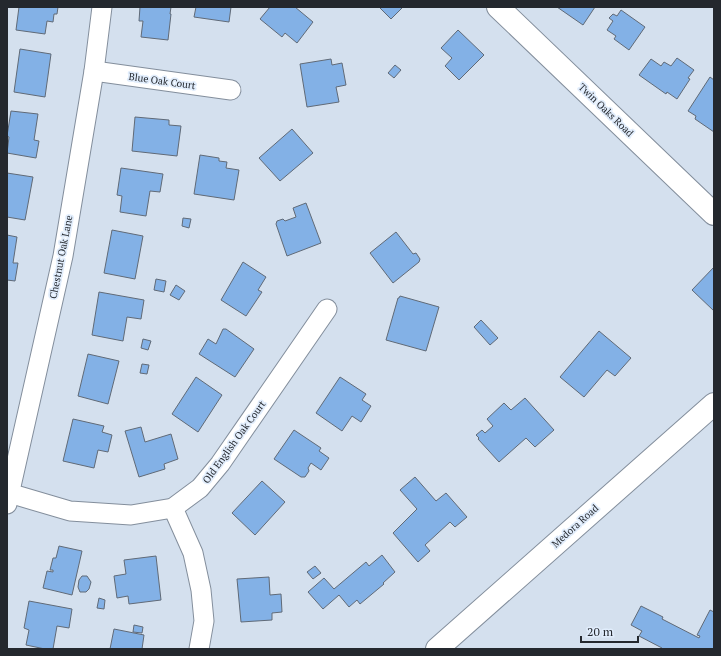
<svg xmlns="http://www.w3.org/2000/svg" width="721" height="656" font-family="'PT Serif',serif">
  <style>
    .building { fill: #83b1e6; stroke: #606a77 }
    .lines { fill: none; stroke-linecap: round; stroke-linejoin: round }
    .street-casing { stroke: #838e9c; stroke-width: 21 }
    .secondary-casing { stroke: #838e9c; stroke-width: 24 }
    .street { stroke: #fff; stroke-width: 19 }
    .secondary { stroke: #fff; stroke-width: 22 }
    .labels { text-anchor: middle; dominant-baseline: central; stroke-width: 3.5; stroke-linejoin: round; paint-order: stroke }
    .street-label { font-size: 10px; fill: #24282e; stroke: #e1edfc }
  </style>
  <rect width="100%" height="100%" fill="#d4e0ee"/>
  <!-- building -->
  <g class="building">
    <path d="M19 7H58L57 14H54L53 22 47 21 45 34 16 30Z"/>
    <path d="M140 7H171L170 14H171L168 40 141 37 143 21H139Z"/>
    <path d="M196 7H231L229 22 194 17Z"/>
    <path d="M270 7H295L313 22 297 43 285 33 282 37 260 19Z"/>
    <path d="M379 7H403L391 19Z"/>
    <path d="M557 7H595L583 25Z"/>
    <path d="M621 10 645 27 629 50 614 39 616 36 607 30 613 21 609 18 613 14 617 16Z"/>
    <path d="M458 30 484 55 459 80 445 66 452 58 441 48Z"/>
    <path d="M20 49 51 54 45 97 14 92Z"/>
    <path d="M677 58 694 70 688 78 690 79 677 99 667 92 666 94 639 75 651 59 661 66 664 62 671 66Z"/>
    <path d="M331 59 332 65 342 63 346 85 336 87 339 102 307 107 300 64Z"/>
    <path d="M395 65 401 70 394 78 388 73Z"/>
    <path d="M710 77 714 80V132L695 119 696 116 688 111Z"/>
    <path d="M11 111 38 114 34 140 39 141 36 158 7 153 9 137 7 136Z"/>
    <path d="M135 117 169 120V125L181 126 177 156 132 151Z"/>
    <path d="M292 129 313 153 280 181 259 158Z"/>
    <path d="M200 155 219 158V161L227 162 226 168 239 170 234 200 194 194Z"/>
    <path d="M121 168 163 174 160 192 150 191 146 216 120 212 122 196 117 195Z"/>
    <path d="M7 173 33 177 25 220 7 217Z"/>
    <path d="M306 203 321 243 287 256 276 224 277 221 283 219 285 221 296 217 293 208Z"/>
    <path d="M183 218 191 219 189 228 182 226Z"/>
    <path d="M112 230 143 236 135 279 104 273Z"/>
    <path d="M396 232 413 254 416 253 420 259 419 262 393 283 370 253Z"/>
    <path d="M7 235 17 237 13 263H18L15 281 7 280Z"/>
    <path d="M243 262 266 277 258 290 262 292 246 316 221 300Z"/>
    <path d="M714 267V311L692 290Z"/>
    <path d="M156 279 166 281 164 292 154 290Z"/>
    <path d="M176 285 185 291 179 300 170 295Z"/>
    <path d="M99 292 144 300 141 319 127 317 123 341 92 335Z"/>
    <path d="M400 296 439 307 426 351 386 340 398 298H399Z"/>
    <path d="M481 320 498 338 490 345 474 327Z"/>
    <path d="M223 329H226L254 349 235 377 199 354 208 339 216 344Z"/>
    <path d="M599 331 631 358 615 376 607 370 584 397 560 377Z"/>
    <path d="M143 339 151 341 148 350 141 348Z"/>
    <path d="M88 354 119 361 108 404 78 396Z"/>
    <path d="M142 364 149 365 147 374 140 373Z"/>
    <path d="M196 377 222 395 198 432 172 414Z"/>
    <path d="M340 377 366 394 362 400 371 406 361 422 352 416 342 431 316 413Z"/>
    <path d="M525 398 554 430 535 447 526 438 499 462 478 439 479 438 476 435 482 430 485 433 493 426 487 419 504 403 511 410Z"/>
    <path d="M73 419 104 426 102 432 112 435 108 452 98 450 94 468 63 461Z"/>
    <path d="M141 427 145 442 171 434 178 459 164 464 165 469 139 477 125 431Z"/>
    <path d="M294 430 321 448 319 451 329 458 321 470 311 463 308 468 309 471 305 477H301L274 459Z"/>
    <path d="M415 477 436 501 446 493 467 517 455 527 450 522 425 545 430 551 418 562 393 533 417 509 400 490Z"/>
    <path d="M262 481 285 502 255 535 232 513Z"/>
    <path d="M59 546 82 551 72 595 43 588 47 571 53 572V570H50L53 558H56Z"/>
    <path d="M382 555 395 572 383 583 384 584 360 604 357 600 349 607 339 595 323 609 308 592 324 578 334 589 366 562 369 566Z"/>
    <path d="M156 556 161 600 129 604 128 596 117 598 114 576 126 574 124 560Z"/>
    <path d="M315 566 321 573 313 579 307 572Z"/>
    <path d="M82 576H87L91 582 89 589 86 592H80L78 587 79 580Z"/>
    <path d="M269 577 270 595 281 594 282 612 272 613V620L241 622 237 579Z"/>
    <path d="M99 598 105 600 104 609 97 608Z"/>
    <path d="M29 601 72 609 69 628 57 626 53 649H45L26 645 29 630 24 628Z"/>
    <path d="M641 606 663 617 662 619 699 638 700 636 697 635 710 610 714 612V649H661L662 648 639 636 642 631 631 625Z"/>
    <path d="M134 625 143 627 142 633 133 632Z"/>
    <path d="M114 629 144 635 142 649H110Z"/>
  </g>
  <g class="lines">
    <defs>
      <g id="street">
        <path d="M94 71 231 90"/>
        <path d="M9 493 70 511 131 515 173 508 200 488 220 464 327 309"/>
        <path d="M7 504 63 256 94 71 102 7"/>
        <path d="M173 508 193 553 201 590 204 621 199 649"/>
      </g>
      <g id="secondary">
        <path d="M498 7 714 214"/>
        <path d="M437 649 714 404"/>
      </g>
    </defs>
    <!-- street casing -->
    <use href="#street" class="street-casing"/>
    <!-- secondary casing -->
    <use href="#secondary" class="secondary-casing"/>
    <!-- street -->
    <use href="#street" class="street"/>
    <!-- secondary -->
    <use href="#secondary" class="secondary"/>
  </g>
  <g class="labels">
    <!-- street labels -->
    <g class="street-label">
      <text transform="translate(162 81) rotate(8)">Blue Oak Court</text>
      <text transform="translate(606 110) rotate(44)">Twin Oaks Road</text>
      <text transform="translate(61 257) rotate(-79)">Chestnut Oak Lane</text>
      <text transform="translate(234 442) rotate(-54)">Old English Oak Court</text>
      <text transform="translate(575 526) rotate(-42)">Medora Road</text>
    </g>
  </g>
  <!-- border -->
  <rect width="721" height="656" fill="none" stroke="#24282e" stroke-width="16"/>
  <!-- scale -->
  <path d="M581 636v6h57v-6" fill="none" stroke="#24282e" stroke-width="2"/>
  <text x="587" y="636" font-size="12" fill="#24282e" stroke="#e1edfc" stroke-width="3" paint-order="stroke">20 m</text>
</svg>
